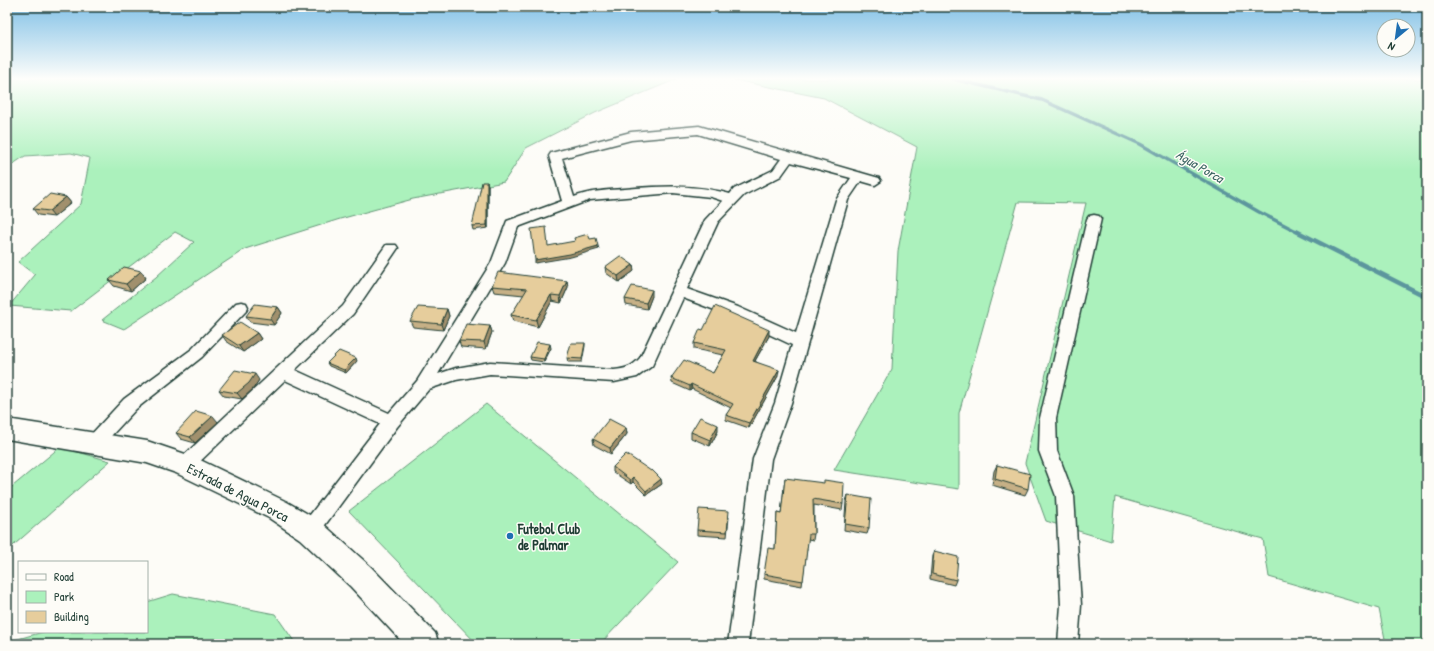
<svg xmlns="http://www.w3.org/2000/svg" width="1434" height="651" font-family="'Patrick Hand',sans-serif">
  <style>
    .green { fill: #abf1bc; stroke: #659778 }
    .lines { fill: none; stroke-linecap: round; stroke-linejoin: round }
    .stream-far1 { stroke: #5c969d; stroke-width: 3.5 }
    .stream { stroke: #5c969d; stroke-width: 4.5 }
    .street-casing { stroke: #1f3d34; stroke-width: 3 }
    .secondary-casing { stroke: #1f3d34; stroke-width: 3 }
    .street { fill: #fdfcf7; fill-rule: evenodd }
    .secondary { fill: #fdfcf7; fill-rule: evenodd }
    .wall { fill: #c6b086; stroke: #1f3d34 }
    .shaded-wall { fill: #a1906d; stroke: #1f3d34 }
    .building { fill: #e6cd9c; stroke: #1f3d34 }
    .poi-dot { fill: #1f6fb2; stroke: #fdfcf7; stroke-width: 1.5 }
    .labels { text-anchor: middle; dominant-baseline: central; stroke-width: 3; stroke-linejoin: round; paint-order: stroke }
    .water-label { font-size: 13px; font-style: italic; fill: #386260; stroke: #fdfcf7 }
    .near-street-label { font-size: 14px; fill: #1f3d34; stroke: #fdfcf7 }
    .near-poi-label { font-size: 14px; font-weight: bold; fill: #1f3d34; stroke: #fdfcf7; text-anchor: start }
  </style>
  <rect width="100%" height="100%" fill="#fdfcf7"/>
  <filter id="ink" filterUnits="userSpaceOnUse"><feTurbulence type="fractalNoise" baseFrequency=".025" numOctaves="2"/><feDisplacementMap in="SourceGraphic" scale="8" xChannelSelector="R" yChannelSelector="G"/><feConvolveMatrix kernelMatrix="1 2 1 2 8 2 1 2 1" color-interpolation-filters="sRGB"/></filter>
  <g filter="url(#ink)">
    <!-- green -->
    <g class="green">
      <path d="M7 79H677L595 113 526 148 504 182 413 199 340 219 245 249 124 329 102 320 156 277 194 242 175 232 71 311 9 306 35 275 18 262 81 204 90 158 71 153 25 156 7 168Z"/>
      <path d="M730 79H1427V644H1386L1379 609 1269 577 1263 539 1115 497 1111 541 1046 521 1025 463 1086 203 1018 202 959 413V489L834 470 892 369 898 251 917 147 824 98Z"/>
      <path d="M486 404 678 562 600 644H477L349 511Z"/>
      <path d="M60 447 110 461 7 551V491Z"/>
      <path d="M173 594 275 614 296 644H7V642L43 632H147V602Z"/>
    </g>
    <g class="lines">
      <!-- stream-far1 -->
      <path class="stream-far1" d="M953 79 1042 100 1140 144 1259 212 1298 232"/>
      <!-- stream -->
      <path class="stream" d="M1296 231 1427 297"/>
      <defs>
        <g id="street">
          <path d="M699 126 879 178 881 181 875 185 861 181 848 200 791 403 771 459 748 644H728L753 459 775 403 792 345 728 315 683 298 652 366 637 377 614 382 490 374 456 380 429 389 397 427 317 536 310 538 303 536 301 530 303 524 380 424 285 380 191 470 185 472 179 470 176 465 179 460 343 306 386 245H396L398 248 353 314 295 370 389 413 417 381 491 263 507 221 562 201 549 156 551 153 631 132ZM698 134 781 159 773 170 734 189 730 194C695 184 661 186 625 189 608 190 590 191 574 197L562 158 631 140ZM791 162 851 178 836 200 796 333 738 307 687 289 718 222 744 195 781 176ZM673 193 711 197 723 201 705 220 640 358C632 367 625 369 614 370L490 362 456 368 438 374 505 263 518 227 590 200Z"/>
          <path d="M1094 215 1099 216 1101 219 1056 418 1057 451 1074 496 1081 605 1078 644H1058L1061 605 1056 496 1039 451 1040 418 1087 219 1089 216Z"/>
          <path d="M241 302 246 303 248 307 246 311 202 357 136 409 99 449 93 451 87 449 84 444 87 439 124 399 192 349 236 303Z"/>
        </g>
        <path id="secondary" d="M7 419 147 441 194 457 287 502 320 521 371 567 435 633 439 644H404L351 587 300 539 269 518 176 473 147 463 7 439Z"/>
      </defs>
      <!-- street casing -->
      <use href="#street" class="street-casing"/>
      <!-- secondary casing -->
      <use href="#secondary" class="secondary-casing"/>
      <!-- street -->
      <use href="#street" class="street"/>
      <!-- secondary -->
      <use href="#secondary" class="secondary"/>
    </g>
    <!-- wall -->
    <g class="wall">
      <path d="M488 185V228L473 230 472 226Z"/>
      <path d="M66 197 71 203 54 217 38 215 33 209Z"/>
      <path d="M633 265 634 271 619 282 606 273 605 267Z"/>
      <path d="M141 271 146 278 131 291 114 286 109 280Z"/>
      <path d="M567 281 568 287 561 303 552 301 538 327 513 321 511 315 524 295 494 292 492 286Z"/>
      <path d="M652 296 647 309 626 305 625 299Z"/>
      <path d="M278 307 282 313 274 325 250 322 246 316Z"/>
      <path d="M447 309 449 316 443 330 413 327 410 321Z"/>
      <path d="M490 326 492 332 486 349 461 347 459 341Z"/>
      <path d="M703 330 769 336 755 361 778 376 749 428 726 420V415L731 408 692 389 690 391 672 383 671 378 713 373 723 355 694 349V343Z"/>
      <path d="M257 333 261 339 243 352 226 341 222 335Z"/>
      <path d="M585 343V346L582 362H568L567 358Z"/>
      <path d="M551 348 544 362 531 360 530 357Z"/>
      <path d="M357 361 346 373 329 366 327 363Z"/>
      <path d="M259 380 253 389 242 399 224 396 219 390Z"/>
      <path d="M218 422 195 443 181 439 176 433Z"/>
      <path d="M626 428 627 434 611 454 594 445 593 439Z"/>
      <path d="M718 431 710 446 691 438V432Z"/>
      <path d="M997 465 1028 489 1025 495 992 485 994 471Z"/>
      <path d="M613 467 662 484 646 495 633 482 631 484 613 472Z"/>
      <path d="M785 478 843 504 842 510 814 505V534L813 540 808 539 802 586 764 579V574L775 549 777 513 781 514Z"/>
      <path d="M848 495 869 528 867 534 844 530 846 501Z"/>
      <path d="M729 517 727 537 697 535V530Z"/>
      <path d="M934 551 956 580 954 585 930 579 932 556Z"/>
    </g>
    <!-- shaded-wall -->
    <g class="shaded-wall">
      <path d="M487 182 488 185V228L487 225Z"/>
      <path d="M66 197 71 203 54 217 49 211Z"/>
      <path d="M598 246 599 249 571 257 535 263V260Z"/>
      <path d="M633 265 634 271 619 282 618 276Z"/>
      <path d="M141 271 146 278 131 291 126 284Z"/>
      <path d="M567 281 568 287 561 303 560 296Z"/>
      <path d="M652 290V296L647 309 646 303Z"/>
      <path d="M551 295 552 301 538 327 536 320Z"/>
      <path d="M278 307 282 313 274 325 270 319Z"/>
      <path d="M447 309 449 316 443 330 441 324Z"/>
      <path d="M490 326 492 332 486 349 484 342Z"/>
      <path d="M769 330V336L752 366 753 361Z"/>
      <path d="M257 333 261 339 243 352 239 346Z"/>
      <path d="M550 344 551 348 544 362V359Z"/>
      <path d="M356 358 357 361 346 373 344 370Z"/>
      <path d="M779 370 778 376 749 428V423Z"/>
      <path d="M255 374 259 380 253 389 242 399 237 393Z"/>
      <path d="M691 384 692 389 690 391V386Z"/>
      <path d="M213 416 218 422 195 443 190 437Z"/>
      <path d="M718 425V431L710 446V440Z"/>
      <path d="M626 428 627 434 611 454 610 448Z"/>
      <path d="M633 477V482L631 484 630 480Z"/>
      <path d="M661 479 662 484 646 495V491Z"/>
    </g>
    <!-- building -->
    <g class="building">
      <path d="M482 182H487V225L472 226Z"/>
      <path d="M50 194 66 197 49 211 33 209Z"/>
      <path d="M546 227 548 246 575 241 574 238 588 234 590 239 596 238 598 246 570 254 535 260 531 229Z"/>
      <path d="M620 256 633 265 618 276 605 267Z"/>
      <path d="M124 267 141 271 126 284 109 280Z"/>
      <path d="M498 272 567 281 560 296 551 295 536 320 511 315 527 289 492 286Z"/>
      <path d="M632 286 652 290 646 303 625 299Z"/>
      <path d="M255 304 278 307 270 319 246 316Z"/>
      <path d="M715 306 769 330 753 361 779 370 749 423 726 415 733 404 691 384 690 386 671 378 684 360 713 373 726 350 694 343 700 329 703 330Z"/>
      <path d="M418 307 447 309 441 324 410 321Z"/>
      <path d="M240 322 257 333 239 346 222 335Z"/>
      <path d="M466 324 490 326 484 342 459 341Z"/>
      <path d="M537 342 550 344 544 359 530 357Z"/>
      <path d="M571 343H585L582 359 567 358Z"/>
      <path d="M339 351 356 358 344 370 327 363Z"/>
      <path d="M235 370 255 374 249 383 237 393 219 390Z"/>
      <path d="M196 411 213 416 190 437 176 433Z"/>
      <path d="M700 417 718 425 710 440 691 432Z"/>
      <path d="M609 419 626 428 610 448 593 439Z"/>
      <path d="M626 454 651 471 652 470 661 479 646 491 633 477 630 480 613 467Z"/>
      <path d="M997 465 1030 474 1028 489 995 479Z"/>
      <path d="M785 478 824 483V480L844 483 843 504 813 499 814 534H809L803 581 764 574 768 548 775 549 777 513 781 514Z"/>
      <path d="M848 495 871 499 869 528 845 524Z"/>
      <path d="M699 509 729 511 727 532 697 530Z"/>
      <path d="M934 551 958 557 956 580 932 574Z"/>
      <path d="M1039 640 1048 644H1038Z"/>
    </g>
  </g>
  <!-- sky -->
  <linearGradient id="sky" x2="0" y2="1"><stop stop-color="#80c0e6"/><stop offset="0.46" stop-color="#fefefb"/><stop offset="1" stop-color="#fefefb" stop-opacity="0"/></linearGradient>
  <rect width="1434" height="171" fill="url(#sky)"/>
  <!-- markers -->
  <circle class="poi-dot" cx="510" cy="536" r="4"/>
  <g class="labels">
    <!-- water labels -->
    <g class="water-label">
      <text transform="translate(1200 166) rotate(30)">Água Porca</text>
    </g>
    <!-- near-street labels -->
    <g class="near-street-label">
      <text transform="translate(238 492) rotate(27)">Estrada de Agua Porca</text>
    </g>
    <!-- near-poi labels -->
    <g class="near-poi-label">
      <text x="518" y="528">Futebol Club<tspan x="518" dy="16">de Palmar</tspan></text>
    </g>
  </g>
  <!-- margin -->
  <rect width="1434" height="651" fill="none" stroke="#fdfcf7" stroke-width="24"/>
  <rect x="12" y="12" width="1410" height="627" fill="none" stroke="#1f3d34" stroke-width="1.5" filter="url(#ink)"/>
  <!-- legend -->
  <rect x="18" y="561" width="130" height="72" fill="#fdfcf7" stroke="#a4b0a9"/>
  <rect x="26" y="574" width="20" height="6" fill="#fdfcf7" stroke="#a4b0a9"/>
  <text x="54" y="581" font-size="12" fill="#1f3d34">Road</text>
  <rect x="26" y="591" width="20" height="12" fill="#abf1bc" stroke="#a4b0a9"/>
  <text x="54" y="601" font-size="12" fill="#1f3d34">Park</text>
  <rect x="26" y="611" width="20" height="12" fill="#e6cd9c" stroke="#a4b0a9"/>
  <text x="54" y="621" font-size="12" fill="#1f3d34">Building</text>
  <!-- north arrow -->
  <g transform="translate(1396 38) rotate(209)"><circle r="19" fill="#fdfcf7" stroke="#a4b0a9"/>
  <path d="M0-3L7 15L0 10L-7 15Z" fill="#1f6fb2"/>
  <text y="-6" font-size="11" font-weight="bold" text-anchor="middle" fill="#1f3d34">N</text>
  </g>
</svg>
